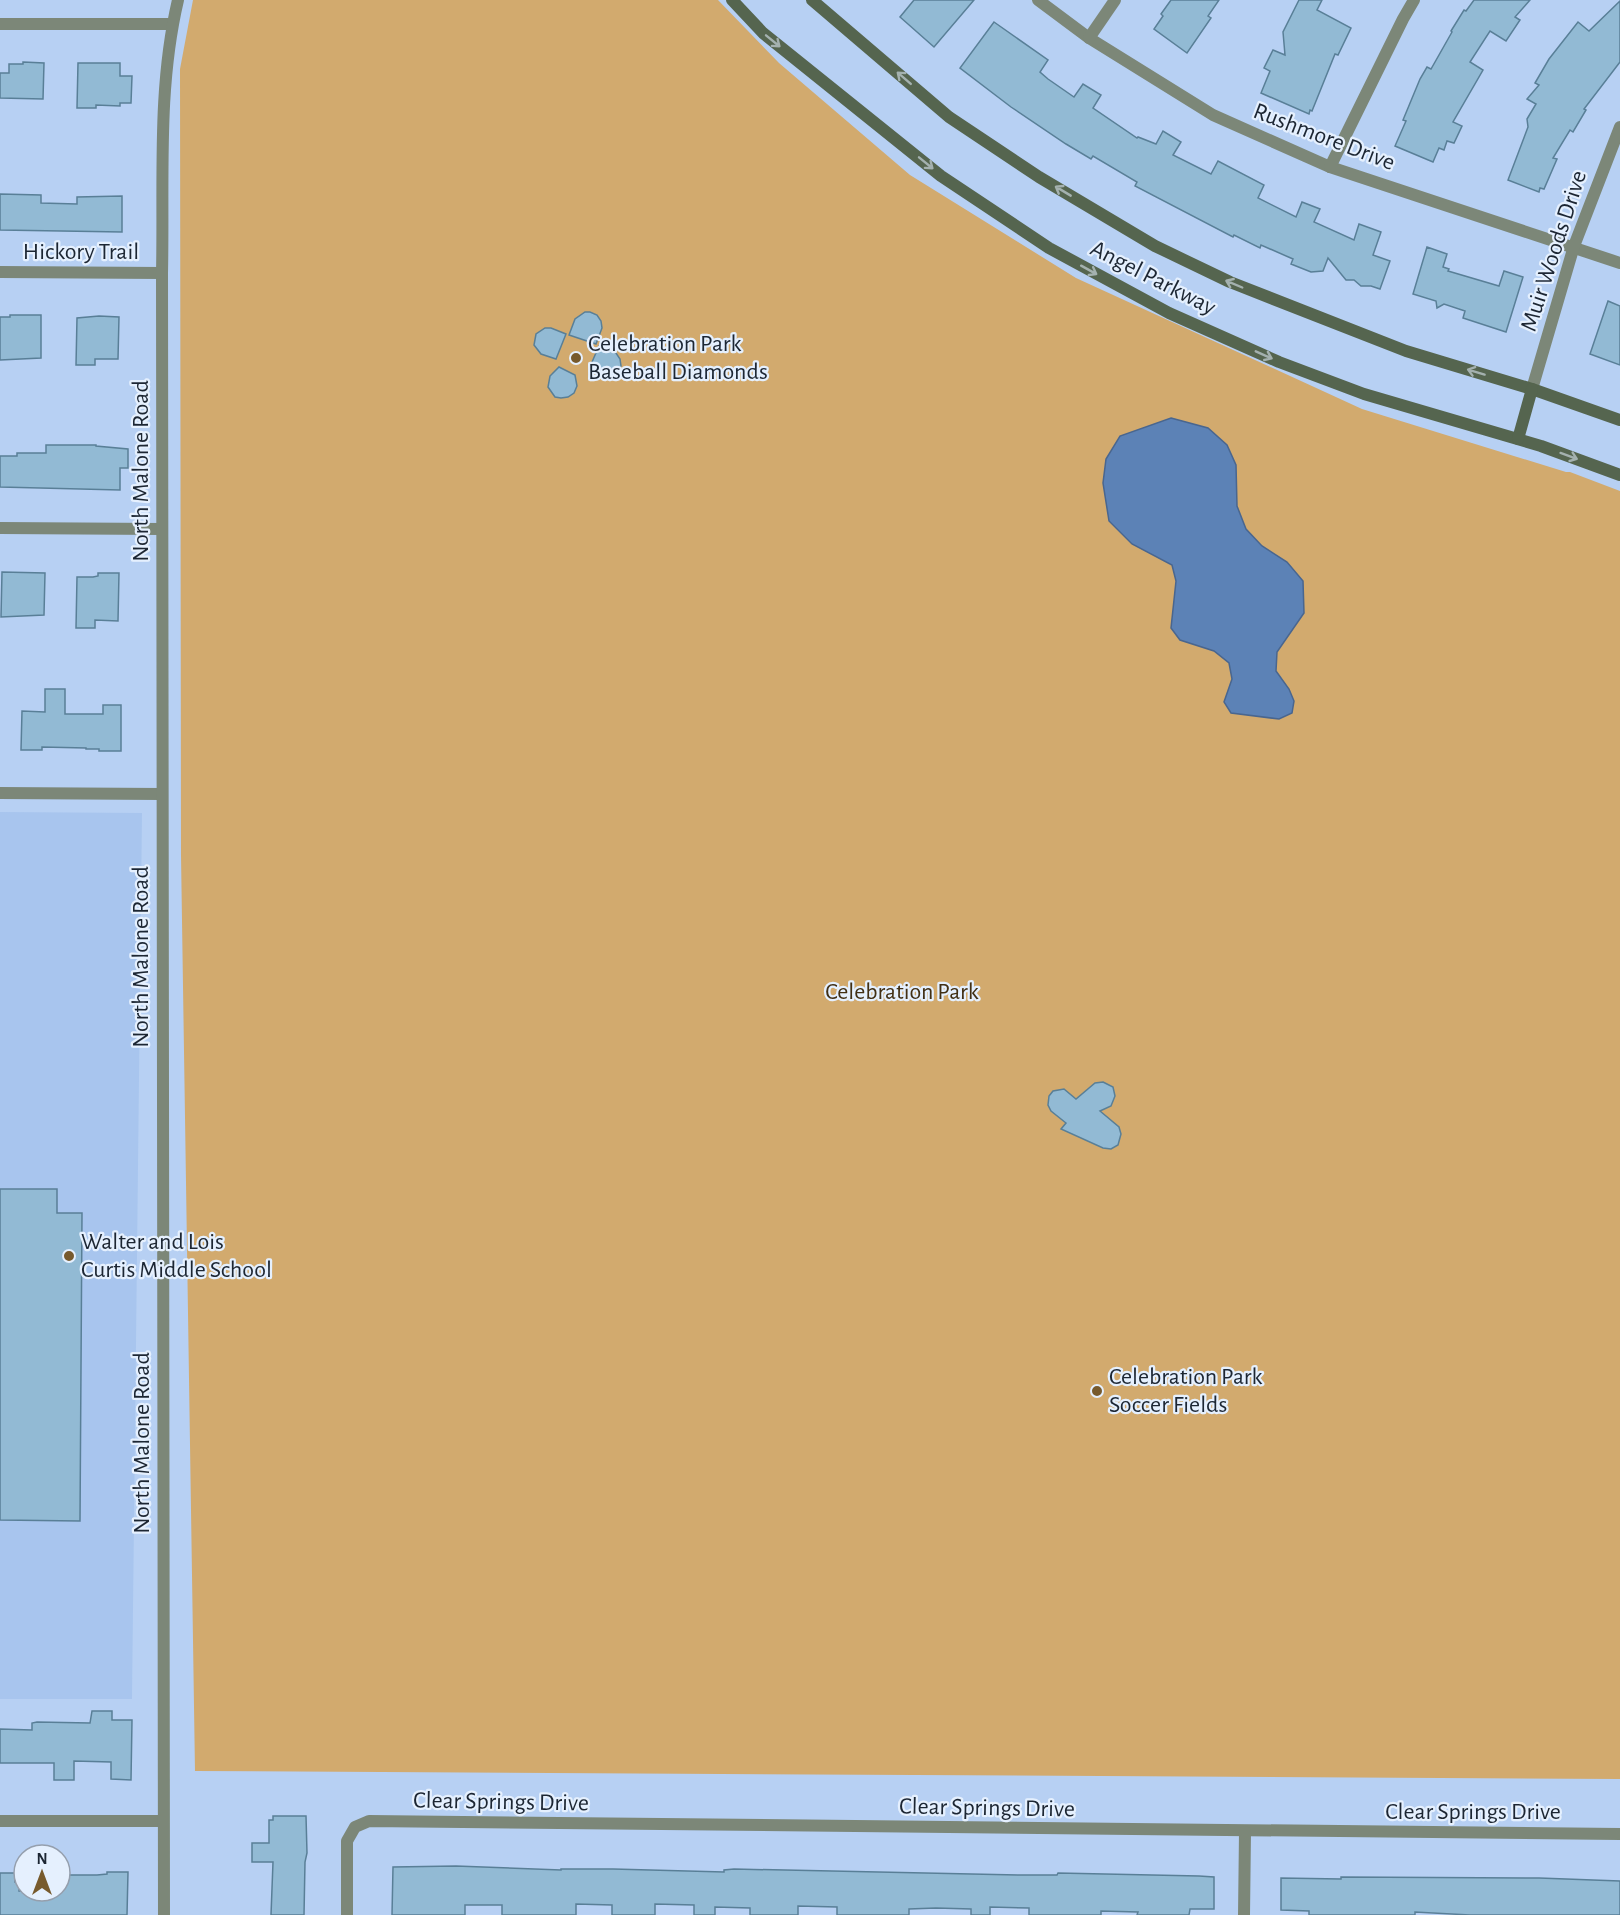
<svg xmlns="http://www.w3.org/2000/svg" width="1620" height="1915" font-family="'Alegreya Sans',sans-serif">
  <style>
    .built { fill: #a8c5ee }
    .green { fill: #d2aa6e }
    .water { fill: #5c82b6; stroke: #49668f; stroke-width: 1.5 }
    .building { fill: #92bad4; stroke: #597f97; stroke-width: 1.5 }
    .lines { fill: none; stroke-linecap: round; stroke-linejoin: round }
    .minor { stroke: #7c8778; stroke-width: 12 }
    .tertiary { stroke: #7c8778; stroke-width: 12 }
    .secondary { stroke: #55654f; stroke-width: 12 }
    .oneway { stroke: #a4b1af }
    .poi-dot { fill: #775a2d; stroke: #e5f0fe; stroke-width: 2 }
    .labels { text-anchor: middle; dominant-baseline: central; stroke-width: 4.5; stroke-linejoin: round; paint-order: stroke }
    .street-label { font-size: 24px; fill: #1c2633; stroke: #e5f0fe }
    .poi-label { font-size: 24px; fill: #1c2633; stroke: #e5f0fe; text-anchor: start }
    .park-label { font-size: 24px; fill: #412f14; stroke: #e5f0fe }
  </style>
  <rect width="100%" height="100%" fill="#b7d0f3"/>
  <!-- built -->
  <path class="built" d="M0 812 142 813 132 1699H0Z"/>
  <!-- green -->
  <path class="green" d="M193 0H718L779 63 910 175 1076 278 1362 409 1566 472H1570L1620 491V1779L195 1771 181 855 180 69Z"/>
  <!-- water -->
  <path class="water" d="M1171 418 1208 428 1227 445 1236 465 1237 506 1246 529 1262 546 1287 562 1303 581 1304 613 1277 652 1276 671 1289 689 1294 701 1292 713 1279 719 1231 713 1224 702 1232 679 1229 663 1214 651 1180 640 1171 628 1176 581 1172 565 1132 544 1109 521 1103 483 1106 459 1120 436Z"/>
  <!-- building -->
  <g class="building">
    <path d="M914 0H974L934 47 900 17Z"/>
    <path d="M1171 0H1219L1208 16 1211 18 1187 53 1154 29 1163 16 1161 14Z"/>
    <path d="M1299 0H1322L1317 10 1351 28 1338 55 1335 54 1312 111 1310 110 1309 114 1261 93 1270 71 1264 68 1273 50 1285 55 1283 32Z"/>
    <path d="M1474 0H1530L1515 17 1520 20 1506 41 1490 31 1470 62 1483 70 1453 122 1462 126 1454 143 1447 141 1444 150 1439 148 1433 162 1395 146 1406 121 1403 120 1420 79 1427 67 1431 69 1452 32 1451 31 1464 10 1466 11Z"/>
    <path d="M1620 1V62L1584 109 1586 110 1573 132 1570 130 1553 158 1557 159 1544 189 1540 188 1539 192 1508 180 1528 127 1527 119 1536 104 1527 99 1539 85 1535 83 1549 59 1578 22 1589 31Z"/>
    <path d="M994 22 1048 60 1040 72 1048 79 1074 97 1083 84 1101 95 1093 108 1137 138 1138 137 1156 144 1163 131 1181 142 1173 155 1211 174 1218 161 1264 185 1258 198 1296 217 1302 202 1320 209 1314 222 1354 240 1359 224 1381 232 1373 255 1390 261 1380 289 1371 286H1361L1354 280H1346L1328 258 1323 271 1311 272 1291 264 1293 259 1261 245 1260 248 1234 235 1233 237 1135 186 1137 182 1093 156 1091 159 1066 144 1011 107 960 68Z"/>
    <path d="M23 62 44 63 43 99 0 98V73H9V64H23Z"/>
    <path d="M78 63H120V76H132L131 103H120V106L96 105V108H77Z"/>
    <path d="M0 194 41 195V203L77 204V197L122 196V232L0 230Z"/>
    <path d="M1427 247 1447 254 1443 267 1449 269 1448 271 1499 286 1504 271 1523 277 1506 332 1463 318 1465 311 1444 304 1437 308 1436 301 1413 294Z"/>
    <path d="M1608 301 1620 306V365L1590 354Z"/>
    <path d="M585 312H590L597 315 601 321 602 328 596 344 569 335 575 319Z"/>
    <path d="M10 315H41V358L0 360V317H10Z"/>
    <path d="M99 316 119 317 118 359H95V365H76L77 318Z"/>
    <path d="M545 328H551L566 334 556 359 541 354 534 345 536 334Z"/>
    <path d="M599 346 616 353 620 359 621 366 618 373 613 378 606 379 600 377 593 371 592 362Z"/>
    <path d="M559 367 575 375 577 386 574 393 568 397 561 398 555 397 548 387 550 376Z"/>
    <path d="M46 445H96V446L128 449V468H120V490L0 487V456H17V453H46Z"/>
    <path d="M2 572 45 573 44 615 1 617Z"/>
    <path d="M98 573H119L118 621 95 620V628H76L77 577H93L98 576Z"/>
    <path d="M45 689H65V714H103V705H121V751H99V749H86V748L42 747V750H21L22 711 45 712Z"/>
    <path d="M1103 1082 1113 1087 1115 1096 1111 1106 1100 1111 1119 1127 1121 1134 1118 1145 1111 1149 1103 1148 1061 1129 1066 1123 1051 1111 1048 1105 1049 1096 1053 1091 1064 1089 1076 1099 1095 1083Z"/>
    <path d="M0 1189H57V1213H82L80 1521 0 1520Z"/>
    <path d="M92 1711H112V1720H132L131 1780 111 1779V1762L74 1761V1780H54V1763H0V1729L32 1730V1723L37 1722 90 1723Z"/>
    <path d="M273 1816H306L307 1853 305 1862 304 1915H271L273 1862H252V1843H269V1820H273Z"/>
    <path d="M456 1866 561 1870V1869H613L724 1872V1870L734 1869 1020 1875H1057L1058 1873 1199 1876 1214 1877V1909H1190L1189 1915H1137L1138 1912 1101 1911V1915H1029V1908L990 1907V1915H971V1909L936 1908 909 1909V1915H837V1907L798 1906V1915H750V1908L715 1907V1915H694V1905L655 1904V1915H612V1905L576 1904V1915H502V1905H465V1915H392L393 1867Z"/>
    <path d="M107 1872H128L127 1915H0V1873H15V1882H20L19 1891H60V1875H97L107 1874Z"/>
    <path d="M1341 1877 1539 1878 1620 1881V1915H1470L1415 1912V1915H1309V1911L1281 1910V1878L1341 1879Z"/>
  </g>
  <g class="lines">
    <!-- minor -->
    <g class="minor">
      <path d="M1038 0 1089 38 1213 115 1330 167 1620 263"/>
      <path d="M0 24H172"/>
      <path d="M1089 38 1115 0"/>
      <path d="M1330 167 1403 19 1414 0"/>
      <path d="M0 272 162 273"/>
      <path d="M1532 389 1574 246 1620 127"/>
      <path d="M0 528 162 529"/>
      <path d="M0 1821H163"/>
      <path d="M347 1915V1841L355 1827 369 1821 1620 1834"/>
      <path d="M1244 1915 1245 1832"/>
    </g>
    <!-- tertiary -->
    <g class="tertiary">
      <path d="M0 793 162 794"/>
      <path d="M164 1915 162 273C164 182 157 89 178 0"/>
    </g>
    <!-- secondary -->
    <g class="secondary">
      <path d="M732 0 763 33 941 176 1049 248 1169 313 1279 362 1364 394 1541 446 1620 475"/>
      <path d="M812 0 949 117 1039 177 1155 246 1230 282 1406 351 1532 389 1620 420"/>
      <path d="M1518 439 1532 389"/>
    </g>
  </g>
  <!-- one-way arrows -->
  <defs><path id="oneway-shaft" d="M-6 0H5M1.5-3L5.5 0L1.5 3" fill="none" stroke-width="1.6" stroke-linecap="round" stroke-linejoin="round" transform="scale(1.5)"/></defs>
  <g class="oneway">
    <use href="#oneway-shaft" transform="translate(773 41) rotate(39)"/>
    <use href="#oneway-shaft" transform="translate(904 78) rotate(-139)"/>
    <use href="#oneway-shaft" transform="translate(926 163) rotate(39)"/>
    <use href="#oneway-shaft" transform="translate(1063 191) rotate(-149)"/>
    <use href="#oneway-shaft" transform="translate(1089 270) rotate(29)"/>
    <use href="#oneway-shaft" transform="translate(1234 284) rotate(-157)"/>
    <use href="#oneway-shaft" transform="translate(1264 355) rotate(24)"/>
    <use href="#oneway-shaft" transform="translate(1476 372) rotate(-163)"/>
    <use href="#oneway-shaft" transform="translate(1569 456) rotate(20)"/>
  </g>
  <!-- markers -->
  <g class="poi-dot">
    <circle cx="576" cy="358" r="6"/>
    <circle cx="69" cy="1256" r="6"/>
    <circle cx="1097" cy="1391" r="6"/>
  </g>
  <g class="labels">
    <!-- street labels -->
    <g class="street-label">
      <text transform="translate(1324 137) rotate(21)">Rushmore Drive</text>
      <text transform="translate(1554 251) rotate(-72)">Muir Woods Drive</text>
      <text x="81" y="252">Hickory Trail</text>
      <text transform="translate(1153 278) rotate(27)">Angel Parkway</text>
      <text transform="translate(141 471) rotate(-90)">North Malone Road</text>
      <text transform="translate(141 957) rotate(-90)">North Malone Road</text>
      <text transform="translate(142 1443) rotate(-90)">North Malone Road</text>
      <text transform="translate(501 1802) rotate(1)">Clear Springs Drive</text>
      <text transform="translate(987 1808) rotate(1)">Clear Springs Drive</text>
      <text x="1473" y="1812">Clear Springs Drive</text>
    </g>
    <!-- poi labels -->
    <g class="poi-label">
      <text x="588" y="344">Celebration Park<tspan x="588" dy="28">Baseball Diamonds</tspan></text>
      <text x="81" y="1242">Walter and Lois<tspan x="81" dy="28">Curtis Middle School</tspan></text>
      <text x="1109" y="1377">Celebration Park<tspan x="1109" dy="28">Soccer Fields</tspan></text>
    </g>
    <!-- park labels -->
    <g class="park-label">
      <text x="902" y="992">Celebration Park</text>
    </g>
  </g>
  <!-- north arrow -->
  <g transform="translate(42 1873)"><circle r="28" fill="#e5f0fe" stroke="#959fad" stroke-width="1.5"/>
  <path d="M0-4.5L10 22L0 15L-10 22Z" fill="#775a2d"/>
  <text y="-9" font-size="16" font-weight="bold" text-anchor="middle" fill="#1c2633">N</text>
  </g>
</svg>
